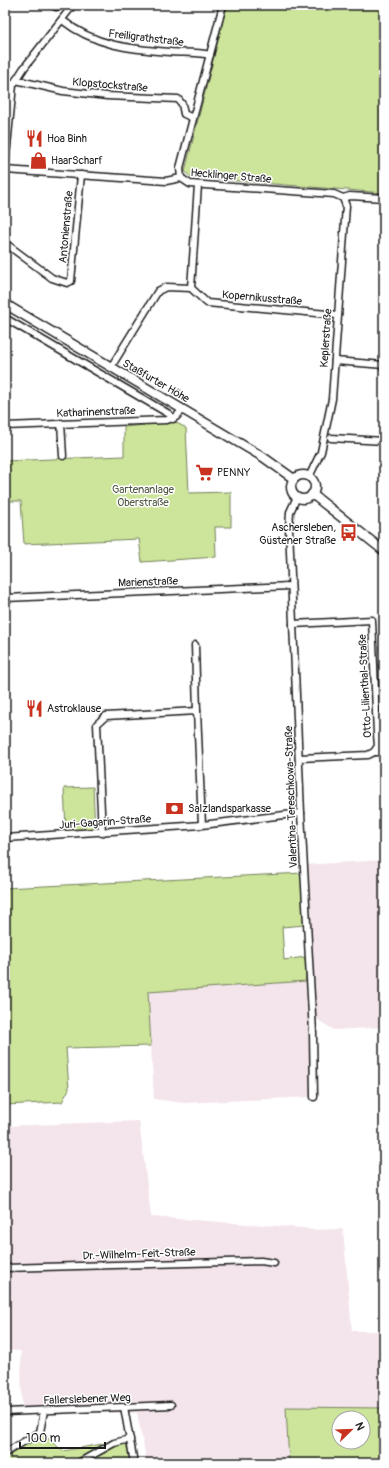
<svg xmlns="http://www.w3.org/2000/svg" width="389" height="1468" font-family="Pangolin,sans-serif">
  <style>
    .built { fill: #f4e4eb }
    .green { fill: #cde59b; stroke: #74805c; fill-rule: evenodd }
    .lines { fill: none; stroke-linecap: round; stroke-linejoin: round }
    .street-casing { stroke: #1c1c1c; stroke-width: 9 }
    .secondary-casing { stroke: #1c1c1c; stroke-width: 11 }
    .street { stroke: #fff; stroke-width: 6 }
    .secondary { stroke: #fff; stroke-width: 8 }
    .labels { text-anchor: middle; dominant-baseline: central; stroke-width: 3; stroke-linejoin: round; paint-order: stroke }
    .street-label { font-size: 11px; fill: #1c1c1c; stroke: #fff }
    .poi-label { font-size: 11px; fill: #1c1c1c; stroke: #fff; text-anchor: start }
    .park-label { font-size: 11px; fill: #515842; stroke: #fff }
  </style>
  <rect width="100%" height="100%" fill="#fff"/>
  <filter id="ink" filterUnits="userSpaceOnUse"><feTurbulence type="fractalNoise" baseFrequency=".025" numOctaves="2"/><feDisplacementMap in="SourceGraphic" scale="8" xChannelSelector="R" yChannelSelector="G"/><feConvolveMatrix kernelMatrix="1 2 1 2 8 2 1 2 1" color-interpolation-filters="sRGB"/></filter>
  <g filter="url(#ink)">
    <!-- built -->
    <g class="built">
      <path d="M384 860V1027L334 1030 315 1018 304 865Z"/>
      <path d="M306 981 311 1097 184 1103 154 1099 148 992Z"/>
      <path d="M139 1121 151 1217 303 1228 313 1230 343 1229 352 1331H384V1408L286 1407 289 1463H147L137 1413 22 1412 21 1351 5 1350V1126Z"/>
    </g>
    <!-- green -->
    <g class="green">
      <path d="M227 5H384V193L190 177 185 171Z"/>
      <path d="M175 422 186 428 189 493 231 492V527H215L216 557 142 562 139 539 24 544 21 501H5V461L124 456V427Z"/>
      <path d="M93 787 95 829 66 830 64 788Z"/>
      <path d="M303 873 305 925 282 927 284 960 305 957 306 981 148 992 151 1046 66 1048 69 1089 62 1102 5 1105V888Z"/>
      <path d="M286 1407 384 1408V1463H289ZM339 1418H363V1442H339Z"/>
      <path d="M40 1432 63 1451 130 1439 134 1463H5V1453Z"/>
    </g>
    <g class="lines">
      <defs>
        <g id="street">
          <path d="M53 5 56 7"/>
          <path d="M223 5 180 168 181 178 190 184 334 194 343 198"/>
          <path d="M62 20C95 46 130 49 170 52 183 53 197 52 210 55"/>
          <path d="M16 80 63 91 107 96 178 99 182 104 184 114 193 118"/>
          <path d="M5 167 13 85 24 68 73 5"/>
          <path d="M5 170 166 181 181 178"/>
          <path d="M198 185 191 288 207 303 338 315"/>
          <path d="M343 198 350 196 384 198"/>
          <path d="M5 243 52 278 67 283 71 281 81 175"/>
          <path d="M5 318 169 414 173 419"/>
          <path d="M335 361 384 365"/>
          <path d="M111 367 158 291 166 287 191 288"/>
          <path d="M61 423 63 456"/>
          <path d="M5 426 167 420 176 417 183 409"/>
          <path d="M331 438 384 441"/>
          <path d="M309 477 321 452 332 399 346 206 343 198"/>
          <path d="M297 497 290 512 289 528 301 813 313 1033 314 1097"/>
          <path d="M5 598 291 586"/>
          <path d="M293 624 372 620 377 734 378 746 374 752 368 755 299 758"/>
          <path d="M195 645 197 711"/>
          <path d="M374 752H384"/>
          <path d="M102 833 97 724 106 716 197 711 202 825"/>
          <path d="M5 838 202 825 301 813"/>
          <path d="M5 1268 261 1261 274 1263"/>
          <path d="M124 1407 134 1463"/>
          <path d="M5 1412 171 1405"/>
          <path d="M5 1453 40 1432 44 1411"/>
          <path d="M78 1463 114 1443 130 1439"/>
        </g>
        <g id="secondary">
          <path d="M5 304 263 457 294 479"/>
          <circle cx="303" cy="487" r="12"/>
          <path d="M312 494 384 551"/>
        </g>
      </defs>
      <!-- street casing -->
      <use href="#street" class="street-casing"/>
      <!-- secondary casing -->
      <use href="#secondary" class="secondary-casing"/>
      <!-- street -->
      <use href="#street" class="street"/>
      <!-- secondary -->
      <use href="#secondary" class="secondary"/>
    </g>
  </g>
  <!-- icons -->
  <defs>
    <symbol id="restaurant-bare" viewBox="-9 -9 18 18"><path d="M-5-6h1v4h1v-4h1v4h1v-4h1v5L-1.5 .5V6h-2V.5L-5-1ZM5-6V6H3V1.5H1.5Q1.5-4 5-6Z" fill="#c8321e" stroke="#fff" stroke-width="2.5" paint-order="stroke"/></symbol>
    <symbol id="shop-bare" viewBox="-9 -9 18 18"><path d="M-5-2.5h2.3a2.7 3.5 0 0 1 5.4 0H5L5.5 6h-11ZM-1.5-2.5h3a1.5 2.3 0 0 0-3 0Z" fill="#c8321e" stroke="#fff" stroke-width="2.5" paint-order="stroke"/></symbol>
    <symbol id="supermarket-bare" viewBox="-9 -9 18 18"><path d="M-6-5.5h2.5l.6 2H6L4.5 2H-2.5L-4.4-4H-6ZM-1.5 3.2a1.3 1.3 0 1 0 .1 0ZM3 3.2a1.3 1.3 0 1 0 .1 0Z" fill="#c8321e" stroke="#fff" stroke-width="2.5" paint-order="stroke"/></symbol>
    <symbol id="bus-bare" viewBox="-9 -9 18 18"><path d="M-5-6H5V4H4V6H2V4H-2V6H-4V4H-5ZM-3.5-4V0h7V-4ZM-3.5 1.2v1.5H-2V1.2ZM2 1.2v1.5H3.5V1.2Z" fill="#c8321e" stroke="#fff" stroke-width="2.5" paint-order="stroke"/></symbol>
    <symbol id="bank-bare" viewBox="-9 -9 18 18"><path d="M-6-4H6V4H-6ZM0-2.3a2.3 2.3 0 1 0 0 4.6a2.3 2.3 0 1 0 0-4.6Z" fill="#c8321e" stroke="#fff" stroke-width="2.5" paint-order="stroke"/></symbol>
  </defs>
  <g fill-rule="evenodd">
    <use href="#restaurant-bare" x="22" y="126" width="25" height="25"/>
    <use href="#shop-bare" x="26" y="148" width="25" height="25"/>
    <use href="#supermarket-bare" x="192" y="460" width="25" height="25"/>
    <use href="#bus-bare" x="336" y="520" width="25" height="25"/>
    <use href="#restaurant-bare" x="22" y="696" width="25" height="25"/>
    <use href="#bank-bare" x="162" y="796" width="25" height="25"/>
  </g>
  <g class="labels">
    <!-- street labels -->
    <g class="street-label">
      <text transform="translate(146 38) rotate(7)">Freiligrathstraße</text>
      <text transform="translate(110 85) rotate(5)">Klopstockstraße</text>
      <text transform="translate(231 176) rotate(5)">Hecklinger Straße</text>
      <text transform="translate(66 227) rotate(-85)">Antonienstraße</text>
      <text transform="translate(262 298) rotate(5)">Kopernikusstraße</text>
      <text transform="translate(326 338) rotate(-86)">Keplerstraße</text>
      <text transform="translate(156 381) rotate(30)">Staßfurter Höhe</text>
      <text transform="translate(96 412) rotate(-2)">Katharinenstraße</text>
      <text transform="translate(148 582) rotate(-2)">Marienstraße</text>
      <text transform="translate(365 686) rotate(-93)">Otto-Lilienthal-Straße</text>
      <text transform="translate(291 797) rotate(-92)">Valentina-Tereschkowa-Straße</text>
      <text transform="translate(105 822) rotate(-4)">Juri-Gagarin-Straße</text>
      <text transform="translate(139 1254) rotate(-2)">Dr.-Wilhelm-Feit-Straße</text>
      <text transform="translate(87 1399) rotate(-2)">Fallerslebener Weg</text>
    </g>
    <!-- poi labels -->
    <g class="poi-label">
      <text x="47" y="138">Hoa Binh</text>
      <text x="51" y="160">HaarScharf</text>
      <text x="217" y="472">PENNY</text>
      <text x="336" y="527" text-anchor="end">Aschersleben,<tspan x="336" dy="13">Güstener Straße</tspan></text>
      <text x="47" y="708">Astroklause</text>
      <text x="188" y="808">Salzlandsparkasse</text>
    </g>
    <!-- park labels -->
    <g class="park-label">
      <text x="143" y="489">Gartenanlage<tspan x="143" dy="13">Oberstraße</tspan></text>
    </g>
  </g>
  <!-- margin -->
  <rect width="389" height="1468" fill="none" stroke="#fff" stroke-width="20"/>
  <rect x="10" y="10" width="369" height="1448" fill="none" stroke="#1c1c1c" stroke-width="1.5" filter="url(#ink)"/>
  <!-- north arrow -->
  <g transform="translate(351 1430) rotate(67)"><circle r="19" fill="#ffffff" stroke="#a4a4a4"/>
  <path d="M0-3L7 15L0 10L-7 15Z" fill="#c8321e"/>
  <text y="-6" font-size="11" font-weight="bold" text-anchor="middle" fill="#1c1c1c">N</text>
  </g>
  <!-- scale -->
  <path d="M20 1442v6h85v-6" fill="none" stroke="#1c1c1c" stroke-width="2"/>
  <text x="26" y="1442" font-size="12" fill="#1c1c1c" stroke="#ffffff" stroke-width="3" paint-order="stroke">100 m</text>
</svg>
